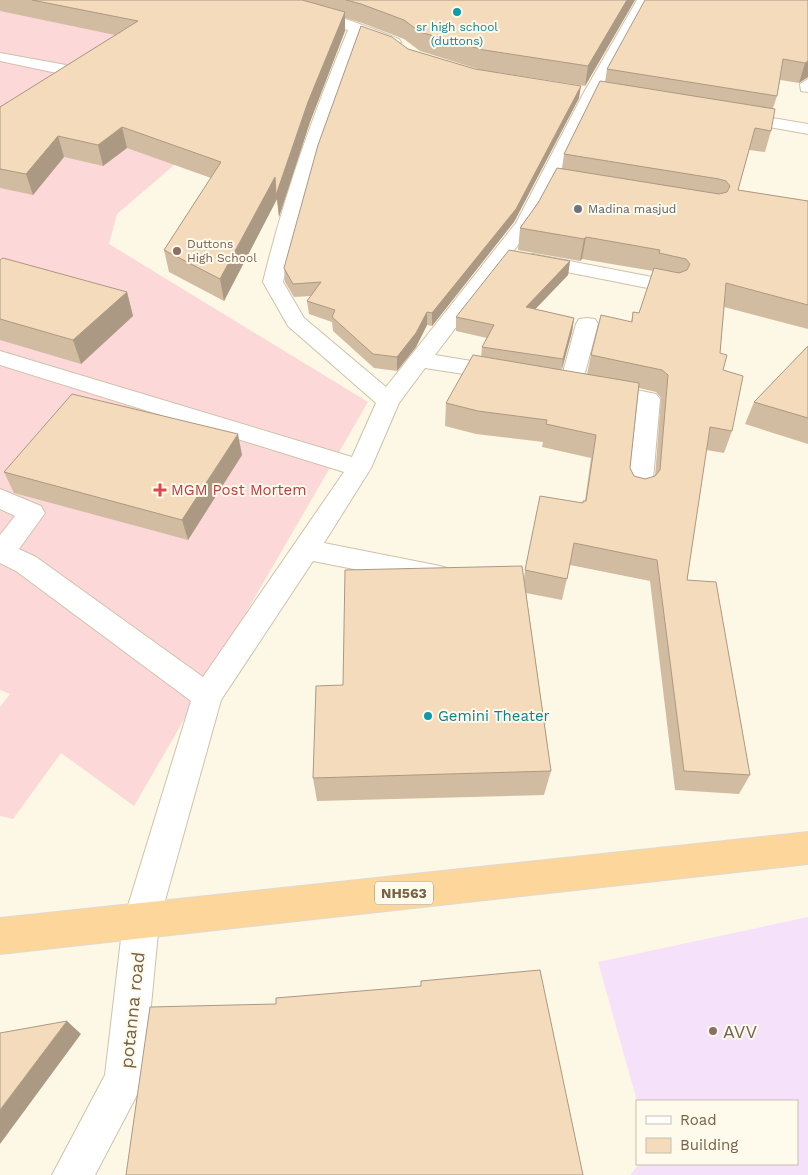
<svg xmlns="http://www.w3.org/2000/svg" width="808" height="1175" font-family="'Work Sans',sans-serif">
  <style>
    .education { fill: #f5e2fa }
    .medical { fill: #fcd9d8 }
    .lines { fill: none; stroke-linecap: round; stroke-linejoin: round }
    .minor-casing { stroke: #cfc1ab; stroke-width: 2 }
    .trunk-casing { stroke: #dfd9d3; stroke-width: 2 }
    .minor { fill: #fff; fill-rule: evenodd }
    .trunk { fill: #fcd69a; fill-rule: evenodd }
    .wall { fill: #d2bca1; fill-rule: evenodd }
    .shaded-wall { fill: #ab9983 }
    .building { fill: #f4dbbb; stroke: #ab9983 }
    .culture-dot { fill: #0f9aa8; stroke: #fffbec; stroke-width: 2 }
    .worship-dot { fill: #6b7280; stroke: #fffbec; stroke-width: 2 }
    .education-dot { fill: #8d6e63; stroke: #fffbec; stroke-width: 2 }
    .health-dot { fill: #e0444e; stroke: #fffbec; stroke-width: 2 }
    .labels { text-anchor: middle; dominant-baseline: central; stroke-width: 4; stroke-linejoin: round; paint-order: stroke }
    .far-culture-label { font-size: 12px; fill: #0d838f; stroke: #fffbec }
    .far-worship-label { font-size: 12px; fill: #5b616d; stroke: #fffbec; text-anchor: start }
    .far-education-label { font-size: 12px; fill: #785e54; stroke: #fffbec; text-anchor: start }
    .shield { fill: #fffbec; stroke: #a08f7a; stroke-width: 1 }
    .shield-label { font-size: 14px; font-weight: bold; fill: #786149 }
    .health-label { font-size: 15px; fill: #be3a42; stroke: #fffbec; text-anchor: start }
    .culture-label { font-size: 15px; fill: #0d838f; stroke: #fffbec; text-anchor: start }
    .near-street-label { font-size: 18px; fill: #786149; stroke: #fffbec }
    .near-education-label { font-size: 18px; fill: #785e54; stroke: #fffbec; text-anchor: start }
  </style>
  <rect width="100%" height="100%" fill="#fdf8e5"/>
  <!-- education -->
  <path class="education" d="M808 917V1175H630L639 1164H797V1101H637L598 962Z"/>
  <!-- medical -->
  <path class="medical" d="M0 0 336 26 117 214 109 244 368 402 134 806 61 753 13 819 0 816V707L10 694 0 690Z"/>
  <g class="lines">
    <defs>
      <g id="minor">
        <path d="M637 0H651L599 94 534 224 435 355 502 366 510 368 513 373 510 378 502 380 425 368 399 403 371 468 324 543 440 566 450 569 454 576 450 583 440 586 313 561 221 700 159 922 144 1079 138 1093 95 1175H52L105 1075 123 922 191 701 16 571 0 563V535L15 516 0 509V489L41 506 45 513 19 549 36 557 203 677 344 472 0 365V351L352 457 376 403 288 326 263 282C284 195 314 112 348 30L304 17 302 14 304 11C320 7 381 32 399 39L401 42 394 46 361 35C329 115 302 197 283 282L304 318 386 387 516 223 583 94Z"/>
        <path d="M0 53 66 65 74 70 66 75 0 61Z"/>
        <path d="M808 79V92L801 91 800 84Z"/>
        <path d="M736 112 808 124V134L730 120 728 117 730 114Z"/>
        <path d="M533 254 673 281 680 283 683 287 680 291 673 293 526 264 523 260 526 256Z"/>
        <path d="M587 318 595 319 598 324 582 384 579 389 571 391 539 386 536 381 539 376 547 374 562 376 576 324 579 319Z"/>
        <path d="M602 383 656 394 660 399 652 491 648 497 639 500 630 497 626 491 636 404 594 395 591 390 594 385Z"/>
      </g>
      <path id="trunk" d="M808 832V864L0 954V918Z"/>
    </defs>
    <!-- minor casing -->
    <use href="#minor" class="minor-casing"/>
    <!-- trunk casing -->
    <use href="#trunk" class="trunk-casing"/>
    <!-- minor -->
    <use href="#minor" class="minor"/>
    <!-- trunk -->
    <use href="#trunk" class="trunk"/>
  </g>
  <!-- wall -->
  <g class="wall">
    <path d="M0 0H635L585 86 495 72 579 98 514 222 432 326 427 325 416 347 397 371 374 368 333 331 332 322 309 314 307 301 311 296 294 297 285 282 284 268 408 49 475 69 481 70 420 51 404 39 362 23 345 18V31L310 122 279 217 277 199 224 301 169 272 164 250 211 178 127 148 103 166 64 157 33 195 0 188V107L115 35 0 11Z"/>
    <path d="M808 0V77L799 83 780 80 777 96 773 108 771 131 765 152 749 150 738 190 808 201V329L724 307 720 353 723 370 732 431 724 453 706 450 687 580 750 775 739 794 675 790 650 581 570 565 562 600 526 593 551 771 544 795 317 801 313 778 343 685 524 579 525 570 585 501 591 458 542 447 543 442 476 434 445 426 446 403 481 357 482 347 487 338 456 331V317L570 261 568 275 535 309 574 318 572 332 561 370 587 374 591 355 631 322 633 312 639 313 653 271 582 259 580 261 518 250 520 228 562 168 564 154 605 82 607 69ZM639 388 656 392 661 398 655 477 645 479 634 476 630 468Z"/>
    <path d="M0 260 127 292 133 316 81 364 0 340Z"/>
    <path d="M808 346V444L745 424 754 402Z"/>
    <path d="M242 455 188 540 14 493 4 472Z"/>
  </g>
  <!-- shaded-wall -->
  <g class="shaded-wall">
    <path d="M627 0H635L585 86 588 66Z"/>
    <path d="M345 12V31L310 122 279 217 277 199 224 301 220 279Z"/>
    <path d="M808 61V77L799 83 805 63Z"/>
    <path d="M581 86 579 98 514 222 432 326V313Z"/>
    <path d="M122 127 127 148 103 166 98 145Z"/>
    <path d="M58 136 64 157 33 195 26 174Z"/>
    <path d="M586 237 582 259 580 261 584 239Z"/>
    <path d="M570 261 568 275 524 321 526 307Z"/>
    <path d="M127 292 133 316 81 364 73 340Z"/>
    <path d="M427 312V325L416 347 397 371V357Z"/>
    <path d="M574 318 572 332 561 373 563 359Z"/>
    <path d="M238 434 242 455 188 540 182 520Z"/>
    <path d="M67 1021 81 1034 0 1144V1110Z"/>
  </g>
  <!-- building -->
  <g class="building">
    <path d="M32 0H302L345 12 308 102 276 195 275 177 220 279 164 250 221 162 122 127 98 145 58 136 26 174 0 169V107L138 21Z"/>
    <path d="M346 0H627L588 66 484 50 420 32 404 20 361 4Z"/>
    <path d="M645 0H808V61L805 63 783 59 777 96 607 69Z"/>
    <path d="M361 26 392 37 408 49 475 69 581 86 516 209 432 313 427 312 416 333 397 357 373 354 332 317 335 310 307 301 321 282 293 284 284 268 318 145Z"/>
    <path d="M600 81 775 109 771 131 755 128 738 190 808 201V305L726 283 720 353 727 355 723 370 743 376 732 431 710 427 687 580 716 582 750 775 684 771 657 560 574 543 567 579 525 570 540 496 583 503V501H586L596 435 546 424 547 420 478 411 446 403 473 355 639 383 630 468 634 476 645 479 655 476 660 470 668 375 662 370 591 355 601 315 632 322 633 312 639 313 654 268 679 273 687 270 690 264 686 259 659 253 660 250 586 237 584 239 520 228 538 203 557 168 719 194 727 192 730 186 726 181 719 179 564 154Z"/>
    <path d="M509 250 570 261 526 307 574 318 563 359 482 347 494 325 456 317Z"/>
    <path d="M3 258 127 292 73 340 0 319V260Z"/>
    <path d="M808 346V418L754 402Z"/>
    <path d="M72 394 238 434 182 520 4 472Z"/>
    <path d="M522 566 551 771 313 778 316 686 343 685 345 570Z"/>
    <path d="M540 970 583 1175H126L150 1007 276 1004V998L421 986V981Z"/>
    <path d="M67 1021 0 1110V1033Z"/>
  </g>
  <!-- markers -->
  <g class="culture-dot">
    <circle cx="457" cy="12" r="5"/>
    <circle cx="428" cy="716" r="5"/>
  </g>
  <circle class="worship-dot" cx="578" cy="209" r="5"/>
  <g class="education-dot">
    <circle cx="177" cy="251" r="5"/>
    <circle cx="713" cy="1031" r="5"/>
  </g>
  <path class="health-dot" d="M157.5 482.5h5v5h5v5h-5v5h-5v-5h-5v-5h5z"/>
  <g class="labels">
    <!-- far-culture labels -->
    <g class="far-culture-label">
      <text x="457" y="27">sr high school<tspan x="457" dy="14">(duttons)</tspan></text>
    </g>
    <!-- far-worship labels -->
    <g class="far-worship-label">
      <text x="588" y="209">Madina masjud</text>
    </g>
    <!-- far-education labels -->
    <g class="far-education-label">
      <text x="187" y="244">Duttons<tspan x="187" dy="14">High School</tspan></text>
    </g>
    <!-- shield labels -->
    <rect class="shield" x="375" y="881.5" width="58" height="23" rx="4"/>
    <g class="shield-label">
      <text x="404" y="893">NH563</text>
    </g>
    <!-- health labels -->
    <g class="health-label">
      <text x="171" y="490">MGM Post Mortem</text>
    </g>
    <!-- culture labels -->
    <g class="culture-label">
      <text x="438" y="716">Gemini Theater</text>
    </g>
    <!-- near-street labels -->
    <g class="near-street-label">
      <text transform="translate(132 1010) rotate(-84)">potanna road</text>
    </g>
    <!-- near-education labels -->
    <g class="near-education-label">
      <text x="723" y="1031">AVV</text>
    </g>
  </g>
  <!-- legend -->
  <rect x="636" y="1100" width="162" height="65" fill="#fffbec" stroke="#c9bdab"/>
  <rect x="646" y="1116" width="25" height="8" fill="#ffffff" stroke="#c9bdab"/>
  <text x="680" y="1125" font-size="15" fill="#786149">Road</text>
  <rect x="646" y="1138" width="25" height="15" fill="#f4dbbb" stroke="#c9bdab"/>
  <text x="680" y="1150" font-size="15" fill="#786149">Building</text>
</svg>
